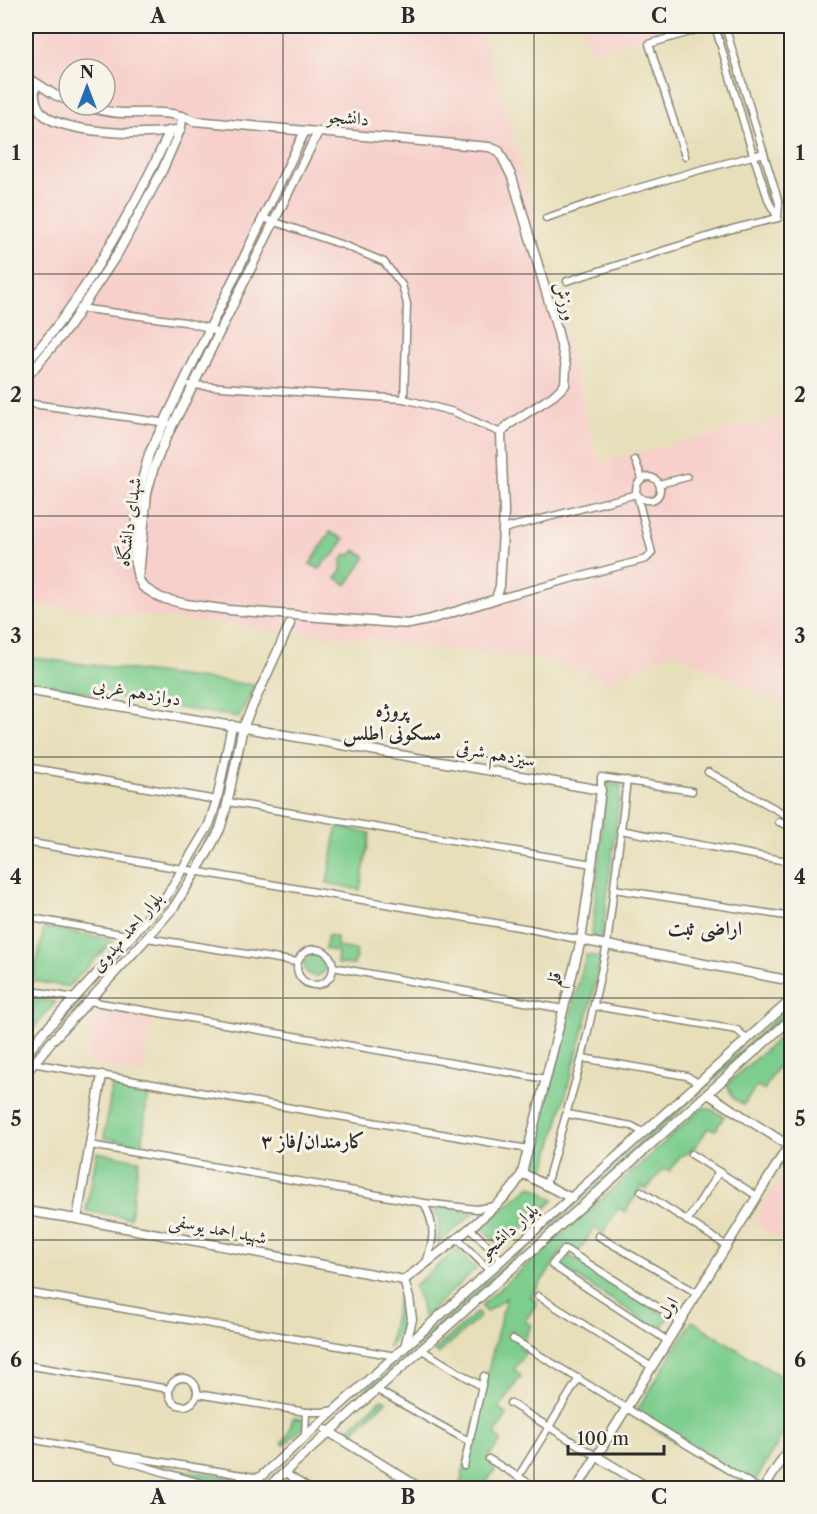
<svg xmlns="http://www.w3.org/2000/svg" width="817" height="1514" font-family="'Libre Caslon Text',Amiri,serif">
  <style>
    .built { fill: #f7d0cc; fill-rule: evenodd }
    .green { fill: #7dcd8e; stroke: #547c5c; stroke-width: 1.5 }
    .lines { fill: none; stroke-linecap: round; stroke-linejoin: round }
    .street-casing { stroke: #898572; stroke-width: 9 }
    .secondary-casing { stroke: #898572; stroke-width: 11 }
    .street { stroke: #fff; stroke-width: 6 }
    .secondary { stroke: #fff; stroke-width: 8 }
    .grid { fill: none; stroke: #2b2b2b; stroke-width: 1.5; stroke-opacity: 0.55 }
    .labels { text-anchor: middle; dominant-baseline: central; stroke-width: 6; stroke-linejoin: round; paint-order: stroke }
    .street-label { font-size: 18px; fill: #2b2b2b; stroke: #f7f3e8 }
    .neighbourhood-label { font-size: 20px; font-weight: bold; fill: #2b2b2b; stroke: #f7f3e8 }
    .neatline { fill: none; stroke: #2b2b2b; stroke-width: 2 }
    .grid-label { font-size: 20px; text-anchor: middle; font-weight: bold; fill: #2b2b2b }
  </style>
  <rect width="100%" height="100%" fill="#f7f3e8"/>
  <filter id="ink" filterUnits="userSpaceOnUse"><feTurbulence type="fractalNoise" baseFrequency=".0167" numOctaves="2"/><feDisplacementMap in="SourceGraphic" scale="12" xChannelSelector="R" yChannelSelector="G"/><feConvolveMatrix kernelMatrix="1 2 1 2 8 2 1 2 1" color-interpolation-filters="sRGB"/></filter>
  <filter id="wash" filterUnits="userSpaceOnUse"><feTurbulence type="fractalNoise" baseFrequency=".008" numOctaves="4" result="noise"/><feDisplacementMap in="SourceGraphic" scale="24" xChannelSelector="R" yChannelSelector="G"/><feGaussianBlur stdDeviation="1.35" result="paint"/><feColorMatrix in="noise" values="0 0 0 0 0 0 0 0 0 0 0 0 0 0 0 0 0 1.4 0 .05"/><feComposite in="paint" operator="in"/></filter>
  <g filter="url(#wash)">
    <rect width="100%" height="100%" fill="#e7dfba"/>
    <!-- built -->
    <g class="built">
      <path d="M26 26H480L505 106 599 463 791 415V709L673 651 607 682 577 669 543 659 26 603ZM69 69H105V105H69Z"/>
      <path d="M582 26H686L591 52Z"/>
      <path d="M95 1008 152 1018 143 1075 88 1064Z"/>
      <path d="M791 1163V1162V1246L754 1222Z"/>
    </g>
    <!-- green -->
    <g class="green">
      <path d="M330 532 344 539 335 554 325 561 321 568 319 569 310 564Z"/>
      <path d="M355 550 366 557 347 585 336 578 341 571 342 559 347 554 351 555Z"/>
      <path d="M26 657 255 685 239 717 159 705 26 681Z"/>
      <path d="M606 783 621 785 602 938 598 939 592 935Z"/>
      <path d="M337 827 370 833 360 890 327 883Z"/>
      <path d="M44 927 114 940 68 987 33 981Z"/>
      <path d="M328 935 337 937V947L357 950 354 965 337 964 338 952 325 949Z"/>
      <circle cx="315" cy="965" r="11"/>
      <path d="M586 955 600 957 592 999 545 1170 530 1166Z"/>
      <path d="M26 997 56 1002 26 1037Z"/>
      <path d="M791 1005V1010L332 1425 330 1422Z"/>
      <path d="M791 1027V1063L787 1071 777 1067 764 1090 757 1086 743 1105 733 1098 727 1084Z"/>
      <path d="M112 1085 148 1091 142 1145 104 1138Z"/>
      <path d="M703 1107 710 1109 724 1116 716 1130 708 1128C701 1138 693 1154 680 1156L670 1171 663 1169 647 1189 642 1186 625 1212 618 1208 603 1234 594 1228 578 1253 566 1247 563 1249 531 1297 537 1303 525 1321 531 1326 520 1348 526 1352 514 1369 521 1376 499 1409 507 1415 495 1434 501 1441 487 1459 495 1470 482 1488H459L506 1298 486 1312 481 1305 595 1205Z"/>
      <path d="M97 1152 139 1160 130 1218 86 1211Z"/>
      <path d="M531 1186 554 1200 501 1248 481 1227Z"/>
      <path d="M437 1206 473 1212V1214L439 1243 437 1241C440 1229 440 1221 435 1210Z"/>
      <path d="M457 1249 476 1269 424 1317 423 1316 420 1300 414 1286Z"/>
      <path d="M565 1253 669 1317 659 1330 558 1265Z"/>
      <path d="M398 1298C408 1315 402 1333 389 1347Z"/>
      <path d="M476 1313 479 1314 480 1317 438 1354 434 1351Z"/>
      <path d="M692 1321 791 1383V1421L751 1488 634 1416Z"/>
      <path d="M382 1399 386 1401 350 1435 345 1432Z"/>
      <path d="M293 1418 301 1419 304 1421V1426L284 1445 282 1442 288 1435Z"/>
      <path d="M158 1467 233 1477 227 1487Z"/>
    </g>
  </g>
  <g filter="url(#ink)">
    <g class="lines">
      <defs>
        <g id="street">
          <path d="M715 26 750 145 769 202 778 218"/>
          <path d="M725 26 779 203 778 217"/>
          <path d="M487 28 496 26"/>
          <path d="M26 75 35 82"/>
          <path d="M685 156 649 44 710 26"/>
          <path d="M263 218 346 246 384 262 402 285 407 304 404 399"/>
          <path d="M546 218 611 196 696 171 764 153"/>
          <path d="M567 281 732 229 778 218"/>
          <path d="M79 308 185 322 209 328 219 334"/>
          <path d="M190 385 404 399 454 412 501 433"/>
          <path d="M26 403 167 423"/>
          <path d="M635 460 642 478"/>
          <path d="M659 484 687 477"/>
          <path d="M503 529 637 494"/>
          <path d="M496 599 646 559 652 553 636 491C636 474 658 472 660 488 661 502 644 504 637 494"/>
          <path d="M26 767 217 800"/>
          <path d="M708 772 792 818"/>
          <path d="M601 790V777L692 791"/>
          <path d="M228 802 592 864"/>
          <path d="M779 822 792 827"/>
          <path d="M620 830 792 862"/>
          <path d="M26 842 530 929 581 940"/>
          <path d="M614 889 792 917"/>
          <path d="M26 917 133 936"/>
          <path d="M147 938 297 962"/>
          <circle cx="315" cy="967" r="18"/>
          <path d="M333 967 563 1009"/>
          <path d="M26 990 75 998"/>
          <path d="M89 1001 546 1079"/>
          <path d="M594 1006 737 1030 747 1039"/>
          <path d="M582 1058 687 1076 698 1083"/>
          <path d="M26 1062 528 1149"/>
          <path d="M567 1114 632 1126 644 1133"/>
          <path d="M90 1145 424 1203 477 1209 495 1206"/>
          <path d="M691 1154 757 1196"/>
          <path d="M546 1185 582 1058 607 945 627 780"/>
          <path d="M641 1191 727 1246"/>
          <path d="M424 1203C436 1227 434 1238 426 1263"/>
          <path d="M687 1221 719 1172"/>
          <path d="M470 1228 502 1260"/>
          <path d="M598 1236 697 1293"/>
          <path d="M458 1239 490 1271"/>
          <path d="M26 1292 396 1356"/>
          <path d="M538 1296 652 1367"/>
          <path d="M513 1339 758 1488"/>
          <path d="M668 1341 552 1265 565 1249 680 1321"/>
          <path d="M422 1350 481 1386"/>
          <path d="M26 1365 169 1389"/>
          <circle cx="183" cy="1392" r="14"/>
          <path d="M377 1390 470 1442"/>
          <path d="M197 1394 306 1412H321L336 1410"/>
          <path d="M510 1403 596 1456"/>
          <path d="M305 1437 306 1412"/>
          <path d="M26 1438C103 1454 182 1464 260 1478"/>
          <path d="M116 1458 217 1488"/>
          <path d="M489 1459 537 1488"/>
          <path d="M464 1466 484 1376"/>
          <path d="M285 1473 309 1488"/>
          <path d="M518 1477 579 1378"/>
          <path d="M233 1488 244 1475"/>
        </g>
        <g id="secondary">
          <path d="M69 101 55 95 35 82C34 93 34 104 42 113 58 133 150 137 174 130"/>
          <path d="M81 105C95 109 108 113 123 113 150 114 168 109 194 121L489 147 499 151 512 177 557 329 566 366 565 385 553 396 508 425 501 433 504 511 500 586 496 599 428 620 409 624 229 610 186 604 161 598 143 587 138 578 134 559 139 492 149 454 305 131"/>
          <path d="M26 363C48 340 67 313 85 286 117 236 145 185 170 131"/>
          <path d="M26 378 68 328 118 253 162 171 181 128 182 116"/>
          <path d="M139 575 147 493 154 467 166 438 191 390 318 132"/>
          <path d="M26 690 601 790 592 864 581 940 522 1173C513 1191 500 1202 485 1215 459 1238 432 1259 404 1280"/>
          <path d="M581 940 792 981"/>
          <path d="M26 1055 42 1034 164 900 209 825 217 800 232 725"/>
          <path d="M26 1073 51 1042 147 938 174 907 208 852 220 829 226 809 243 727 290 624"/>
          <path d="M708 1094 791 1147"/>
          <path d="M522 1173 571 1198"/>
          <path d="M26 1211 77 1219 404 1280"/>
          <path d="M77 1219 102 1075"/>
          <path d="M404 1280 409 1298 412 1319 405 1347"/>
          <path d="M326 1430 420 1488"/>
          <path d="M596 1456 649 1488"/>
          <path d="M248 1488 792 999"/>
          <path d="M267 1488 792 1018"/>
          <path d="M577 1488 789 1145"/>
          <path d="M764 1488 792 1444"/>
        </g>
      </defs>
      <!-- street casing -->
      <use href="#street" class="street-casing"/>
      <!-- secondary casing -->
      <use href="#secondary" class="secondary-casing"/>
      <!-- street -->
      <use href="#street" class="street"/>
      <!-- secondary -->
      <use href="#secondary" class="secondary"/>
    </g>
  </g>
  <!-- grid -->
  <path class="grid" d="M283 26V1488M534 26V1488M26 274H792M26 516H792M26 757H792M26 998H792M26 1240H792"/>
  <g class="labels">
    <!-- street labels -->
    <g class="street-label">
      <text transform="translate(348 118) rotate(4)">دانشجو</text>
      <text transform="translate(565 301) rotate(74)">ورزش</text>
      <text transform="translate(129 522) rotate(-82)">شهدای دانشگاه</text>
      <text transform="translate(137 692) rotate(10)">دوازدهم غربی</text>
      <text transform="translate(496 754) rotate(10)">سیزدهم شرقی</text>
      <text transform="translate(127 932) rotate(-49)">بلوار احمد مهدوی</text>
      <text transform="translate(554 979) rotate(-76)">قلم</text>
      <text transform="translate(218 1229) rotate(11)">شهید احمد یوسفی</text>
      <text transform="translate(509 1231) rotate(-42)">بلوار دانشجو</text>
      <text transform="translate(668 1308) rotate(-58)">اول</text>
    </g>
    <!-- neighbourhood labels -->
    <g class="neighbourhood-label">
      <text x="392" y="710">پروژه<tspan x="392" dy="23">مسکونی اطلس</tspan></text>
      <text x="705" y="928">اراضی ثبت</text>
      <text x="313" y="1141">کارمندان/فاز ۳</text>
    </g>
  </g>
  <!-- margin -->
  <rect width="817" height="1514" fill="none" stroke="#f7f3e8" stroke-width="66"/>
  <!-- north arrow -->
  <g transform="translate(87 87)"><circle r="28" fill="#f7f3e8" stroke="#a5a39c" stroke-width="1.5"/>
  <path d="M0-4.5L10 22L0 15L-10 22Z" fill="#1f6fb2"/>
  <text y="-9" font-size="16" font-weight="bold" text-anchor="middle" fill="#2b2b2b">N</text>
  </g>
  <!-- scale -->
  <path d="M568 1445v9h96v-9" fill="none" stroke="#2b2b2b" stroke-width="3"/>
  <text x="577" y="1445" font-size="18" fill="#2b2b2b" stroke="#f7f3e8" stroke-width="4.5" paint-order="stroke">100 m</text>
  <rect x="33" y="33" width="751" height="1448" class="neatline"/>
  <g class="grid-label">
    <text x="158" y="23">A</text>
    <text x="408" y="23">B</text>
    <text x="659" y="23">C</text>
    <text x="16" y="160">1</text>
    <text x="800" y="160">1</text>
    <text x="16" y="402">2</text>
    <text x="800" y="402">2</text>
    <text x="16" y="643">3</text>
    <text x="800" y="643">3</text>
    <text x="16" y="884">4</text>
    <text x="800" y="884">4</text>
    <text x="16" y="1126">5</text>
    <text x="800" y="1126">5</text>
    <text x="16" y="1367">6</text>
    <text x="800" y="1367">6</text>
    <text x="158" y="1504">A</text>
    <text x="408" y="1504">B</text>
    <text x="659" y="1504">C</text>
  </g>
</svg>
